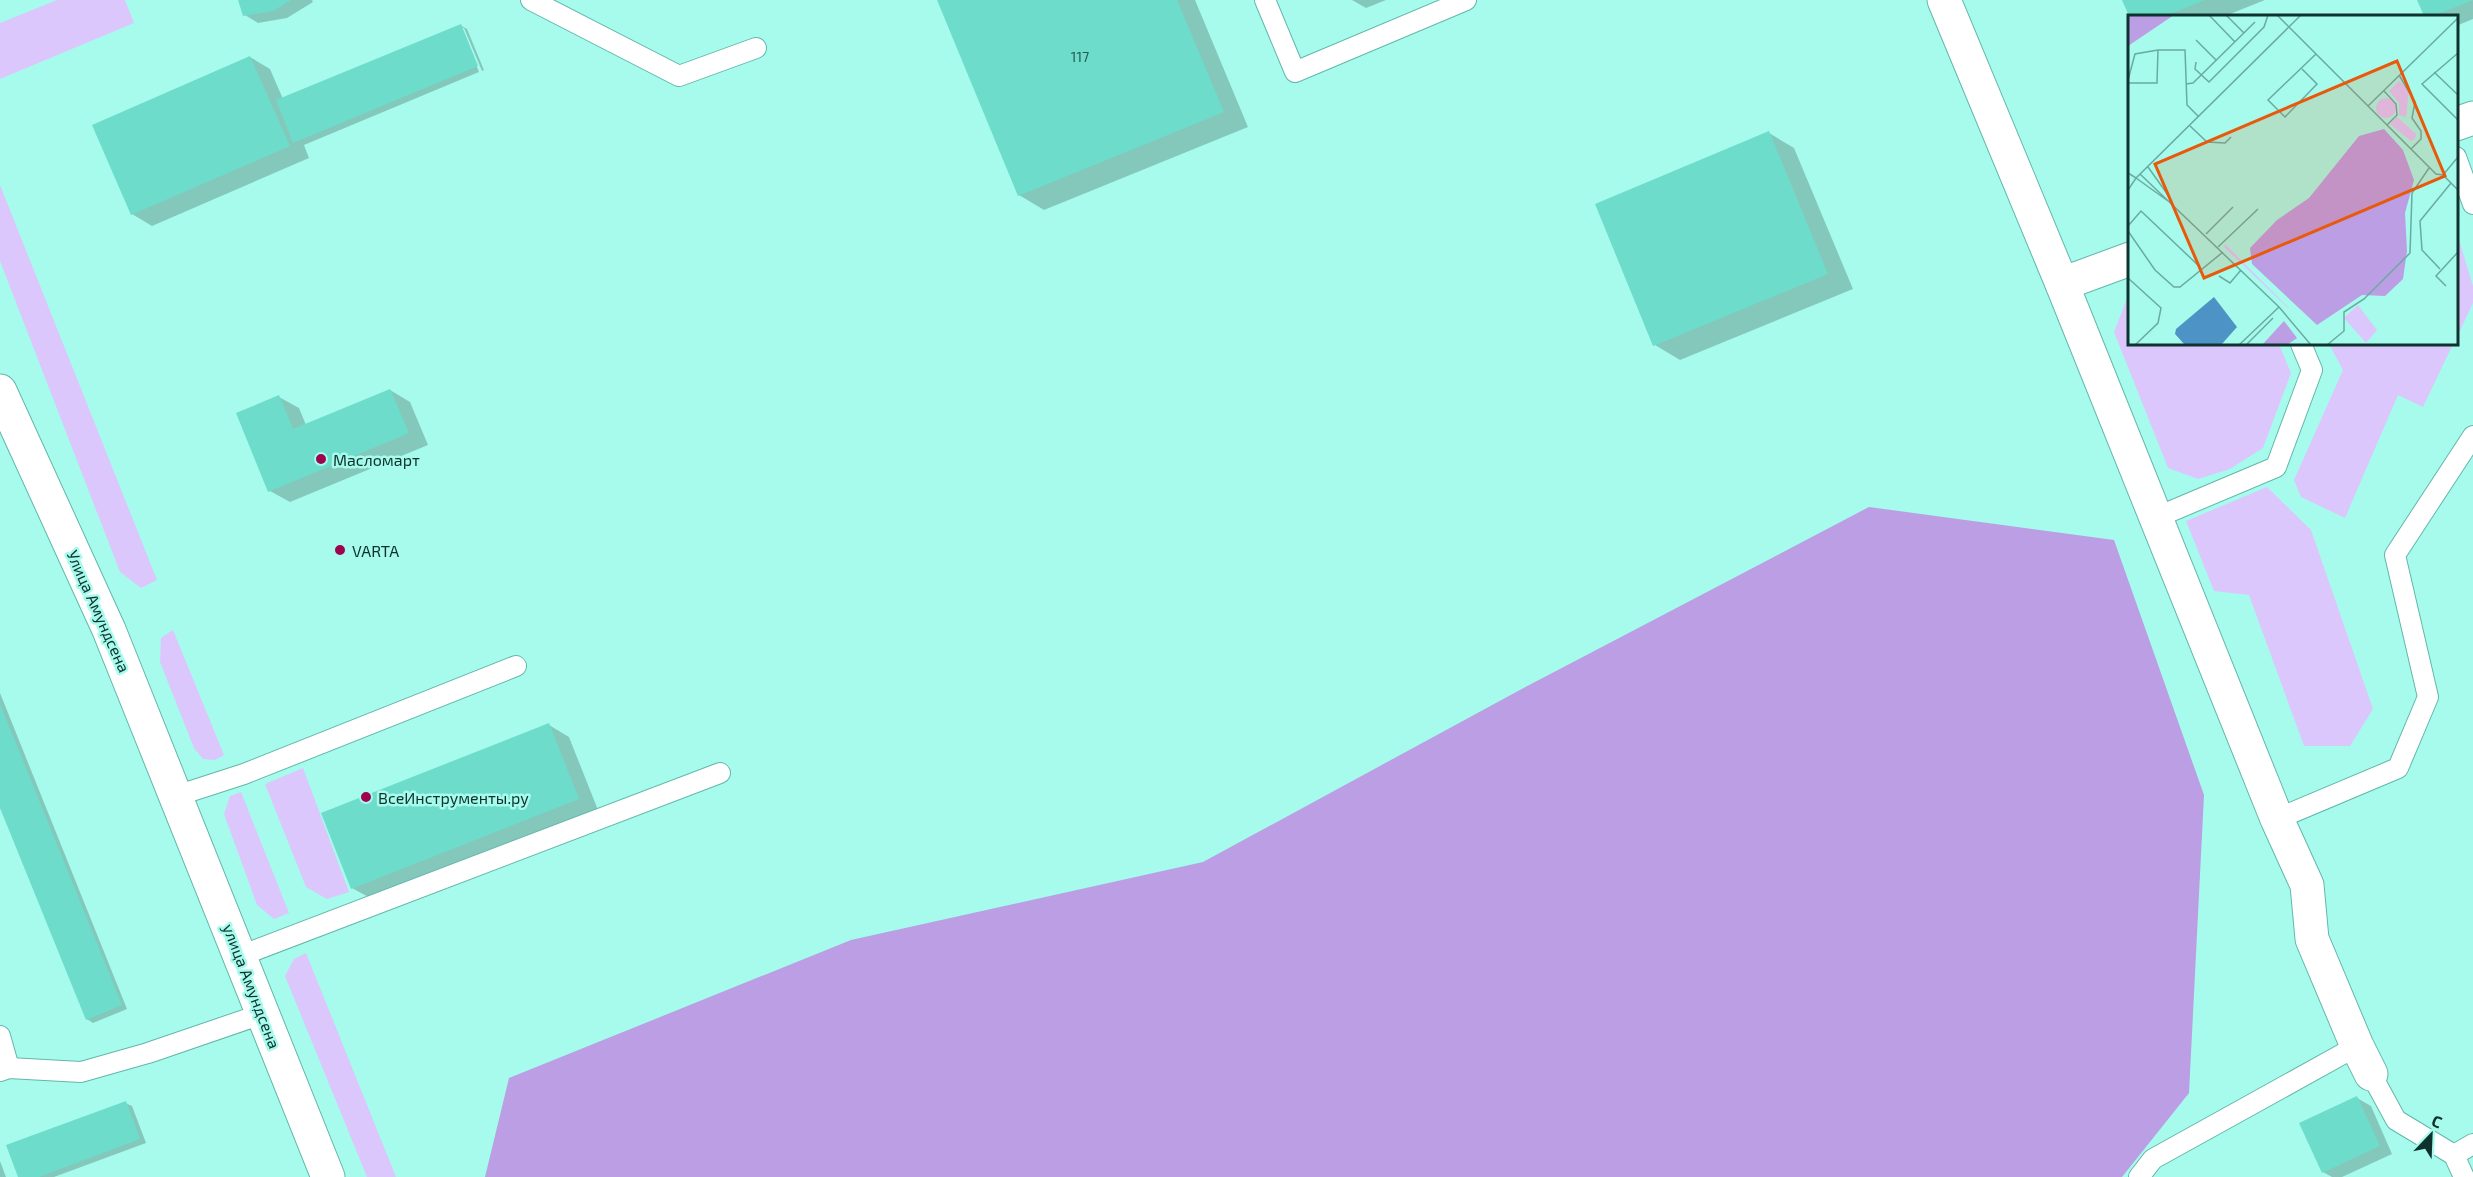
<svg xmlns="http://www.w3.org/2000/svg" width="2473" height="1177" font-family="'Exo 2',sans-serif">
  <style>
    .green { fill: #dcc7fd }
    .forest { fill: #bb9ee4 }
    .shadow { fill: #0003 }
    .building { fill: #6edccb }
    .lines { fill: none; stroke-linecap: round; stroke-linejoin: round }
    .lane-casing { stroke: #63b7aa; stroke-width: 22 }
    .street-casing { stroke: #63b7aa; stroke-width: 35 }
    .secondary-casing { stroke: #63b7aa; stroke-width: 35 }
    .lane { stroke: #fff; stroke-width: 20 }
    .street { stroke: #fff; stroke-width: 33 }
    .secondary { stroke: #fff; stroke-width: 33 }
    .poi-dot { fill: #9d044d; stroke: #a6fbec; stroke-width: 2 }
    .labels { text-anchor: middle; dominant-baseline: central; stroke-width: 5; stroke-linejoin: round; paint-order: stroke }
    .number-label { font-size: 14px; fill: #265d55 }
    .poi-label { font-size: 16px; fill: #0e332e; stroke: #a6fbec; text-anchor: start }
    .street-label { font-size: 16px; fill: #0e332e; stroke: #a6fbec }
    .inset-road { fill: none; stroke: #69aba0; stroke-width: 1.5 }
    .view { fill: #e8590c; fill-opacity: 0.15; stroke: #e8590c; stroke-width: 3 }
    .inset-edge { fill: none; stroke: #0e332e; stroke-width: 3 }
  </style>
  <rect width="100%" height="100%" fill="#a6fbec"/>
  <!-- green -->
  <g class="green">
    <path d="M57 0H125L134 23 0 79V23Z"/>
    <path d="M0 185 157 580 141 588 120 572 0 261Z"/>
    <path d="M2456 230 2473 286V303L2457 337Z"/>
    <path d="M2128 296H2129L2130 344H2279L2291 373 2263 448 2230 469 2198 479 2168 468 2114 332Z"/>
    <path d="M2329 344H2453L2423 407 2398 395 2345 518 2301 497 2294 480 2343 370Z"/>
    <path d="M2267 487 2311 530 2373 709 2350 746H2304L2249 595 2214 591 2186 521Z"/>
    <path d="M173 630 224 755 215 760 203 759 194 748 160 662 161 638Z"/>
    <path d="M303 768 349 892 327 899 306 887 265 784Z"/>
    <path d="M241 792 289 913 274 919 257 905 224 814 230 796Z"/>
    <path d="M306 953 396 1177H367L285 976 294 959Z"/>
  </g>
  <!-- forest -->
  <path class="forest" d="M1869 507 2114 540 2204 795 2189 1093 2122 1177H485L509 1078 851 940 1203 862 1518 691Z"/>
  <!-- shadow -->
  <g class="shadow">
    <path d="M240 0H312L313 2 287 18 258 23 245 15Z"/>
    <path d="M939 0H1195L1248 127 1044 210 1019 195Z"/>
    <path d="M1352 0H1386L1366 8Z"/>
    <path d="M2124 0H2265L2225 16H2131Z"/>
    <path d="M2419 0H2473V19L2456 26V16H2425Z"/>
    <path d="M460 25 467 29 484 70 482 71 464 28H461L479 72 304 145 309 158 152 226 132 214 250 57 270 69 283 99Z"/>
    <path d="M1769 133 1794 148 1853 289 1680 360 1655 345Z"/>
    <path d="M390 390 410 402 428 445 290 502 270 491 279 397 299 408 306 425Z"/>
    <path d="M0 693 127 1009 93 1023 87 1019 0 804Z"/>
    <path d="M549 725 569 737 598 810 372 899 352 888Z"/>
    <path d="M2357 1098 2371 1106 2392 1154 2342 1177H2332L2323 1172Z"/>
    <path d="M125 1103 132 1106 146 1143 54 1177H20Z"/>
    <path d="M0 1161 6 1177H0Z"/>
  </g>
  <!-- building -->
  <g class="building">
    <path d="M238 0H291L273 11 243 16Z"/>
    <path d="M937 0H1177L1224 112 1018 196Z"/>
    <path d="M2122 0H2205L2165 16H2129Z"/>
    <path d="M2417 0H2473L2433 16H2424Z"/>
    <path d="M461 24 478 66 293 143 276 100Z"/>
    <path d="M250 56 290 146 131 215 92 125Z"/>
    <path d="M1769 131 1828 274 1653 346 1595 204Z"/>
    <path d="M390 389 409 433 268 492 236 413 279 395 293 429Z"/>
    <path d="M0 704 122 1005 86 1020 0 808Z"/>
    <path d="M549 723 579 799 351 889 321 813Z"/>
    <path d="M2357 1096 2380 1146 2322 1173 2299 1123Z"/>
    <path d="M126 1101 140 1139 39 1177H18L6 1145Z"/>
  </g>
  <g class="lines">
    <defs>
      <g id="lane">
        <path d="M531 0 679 76 756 48"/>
        <path d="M1265 0 1295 72 1466 0"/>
        <path d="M2456 157 2473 204"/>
        <path d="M2155 518 2276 467 2312 370 2301 344"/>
        <path d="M176 796 244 774 516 666"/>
        <path d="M2277 819 2398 768 2428 697 2395 555 2473 436"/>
        <path d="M240 956 720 773"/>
        <path d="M0 1036 9 1068"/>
        <path d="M0 1071 9 1068 81 1072 148 1053 262 1014"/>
        <path d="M2371 1074 2396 1120 2454 1155 2473 1144"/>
        <path d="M2454 1155 2464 1177"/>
        <path d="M2139 1177 2153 1159 2357 1046"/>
      </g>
      <g id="street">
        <path d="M1944 0 2062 284 2277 819 2307 885 2312 939 2357 1046 2371 1074"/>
        <path d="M2456 124 2473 118"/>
        <path d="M2062 284 2130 259"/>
      </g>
      <path id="secondary" d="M0 391 109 630 328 1177"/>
    </defs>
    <!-- lane casing -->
    <use href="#lane" class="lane-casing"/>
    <!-- street casing -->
    <use href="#street" class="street-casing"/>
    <!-- secondary casing -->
    <use href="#secondary" class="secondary-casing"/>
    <!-- lane -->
    <use href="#lane" class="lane"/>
    <!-- street -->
    <use href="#street" class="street"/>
    <!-- secondary -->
    <use href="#secondary" class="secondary"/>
  </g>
  <!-- markers -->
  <g class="poi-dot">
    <circle cx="321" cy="459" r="6"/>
    <circle cx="340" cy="550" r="6"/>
    <circle cx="366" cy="797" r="6"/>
  </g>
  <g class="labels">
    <!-- number labels -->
    <g class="number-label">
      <text x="1080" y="56">117</text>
    </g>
    <!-- poi labels -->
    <g class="poi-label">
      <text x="333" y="459">Масломарт</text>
      <text x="352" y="550">VARTA</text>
      <text x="378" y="797">ВсеИнструменты.ру</text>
    </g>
    <!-- street labels -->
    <g class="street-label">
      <text transform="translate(99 611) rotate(66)">Улица Амундсена</text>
      <text transform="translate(252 986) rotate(69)">улица Амундсена</text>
    </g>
  </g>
  <!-- overview -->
  <g transform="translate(2128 15)">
    <rect width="330" height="330" fill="#a6fbec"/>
    <path d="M271 66 281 75 278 102 271 100V88L261 76ZM248 93a10 10 0 1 1 20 0a10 10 0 1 1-20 0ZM269 102 288 119 287 124 283 126 262 109ZM97 229 160 292 161 294 96 232ZM230 290 249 315 238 328 216 303Z" fill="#dcc7fd"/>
    <path d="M0 0H46L0 31ZM256 114 275 135 286 165 277 198 279 236 275 264 257 281 234 280 189 310 124 249 122 233 149 205 181 183 231 121ZM156 306 169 323 159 330H134Z" fill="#bb9ee4"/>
    <path d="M86 282 109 312 93 330H57L47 319 48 314Z" fill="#4e93c6"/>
    <path class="inset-road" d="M81 0 107 27M98 0 116 18M149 0 308 159 315 160 330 142M68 25 88 45M330 38 294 69 330 105M68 47 67 54 81 67 136 12 140 0M174 54 189 69 157 102 140 85 188 39M306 57 330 80M271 60 287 87 284 103 293 116V124L283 134M0 65 7 39 30 35M0 68H29L30 35H57L59 90 71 102M58 69 65 68 127 7M256 76 268 89 269 100 259 110M240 91 330 3M62 111 79 127 97 128 103 122M20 152 40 180M0 158 8 163 173 0M12 159 151 292 183 330M315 160 330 175M0 175 8 163 40 186M0 211 13 196 72 252M0 216 27 255 46 272H52L95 237M78 219 105 192M90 232 130 194M312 254 294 235 292 206 323 168M91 261 102 268 113 255M0 263 33 293 30 308 7 330M318 271 308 261 330 237M111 330 151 292M118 330 145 303M199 330 216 316V297L236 284 282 238 284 178 301 153"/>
    <path class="view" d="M269 46 317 161 76 263 27 149Z"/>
    <rect width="330" height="330" class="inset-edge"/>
  </g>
  <!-- north arrow -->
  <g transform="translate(2431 1135) rotate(23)" stroke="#a6fbec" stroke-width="4.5" paint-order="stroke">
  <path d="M0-4.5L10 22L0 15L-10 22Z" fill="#0e332e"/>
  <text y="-9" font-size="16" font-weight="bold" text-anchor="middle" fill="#0e332e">С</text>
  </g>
</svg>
